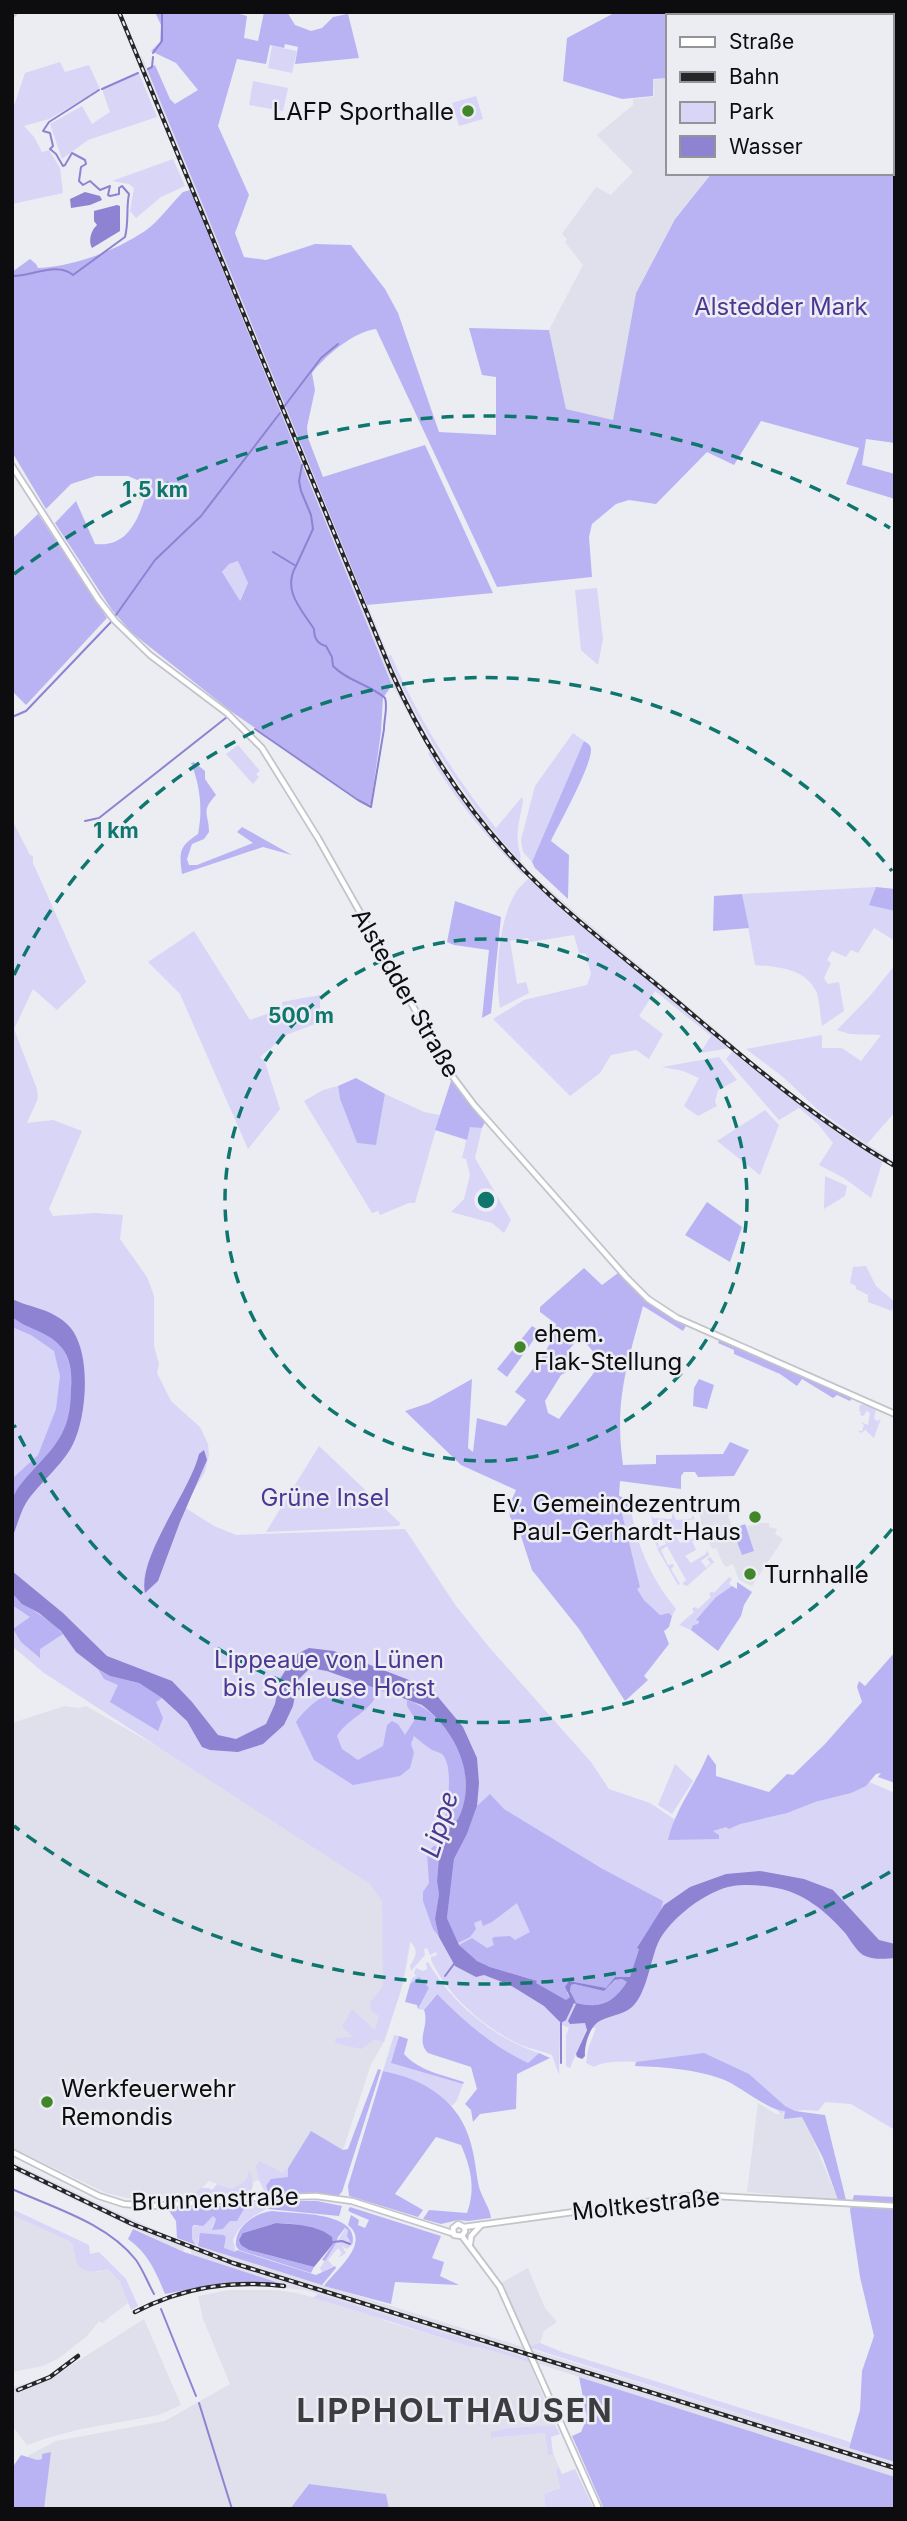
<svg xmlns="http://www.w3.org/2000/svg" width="907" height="2521" font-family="Inter,sans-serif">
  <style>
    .built { fill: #e0dfec }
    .green { fill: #d8d5f7 }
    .forest { fill: #b9b3f4; fill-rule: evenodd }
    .water { fill: #8d83d2; fill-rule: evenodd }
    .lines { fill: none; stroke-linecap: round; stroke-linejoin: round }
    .stream { stroke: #8d83d2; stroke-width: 2 }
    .tertiary-casing { stroke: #c3c3ca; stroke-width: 8 }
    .secondary-casing { stroke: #c3c3ca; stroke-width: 8 }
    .tertiary { stroke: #fff; stroke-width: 4.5 }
    .secondary { stroke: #fff; stroke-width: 4.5 }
    .rail-casing { stroke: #262629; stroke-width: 4.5 }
    .rail { stroke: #ececf3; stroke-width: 2; stroke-dasharray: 5; stroke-linecap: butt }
    .ring { fill: none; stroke: #0f766e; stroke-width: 3.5; stroke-dasharray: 12 9 }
    .poi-dot { fill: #42862a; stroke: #ececf3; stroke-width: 2.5 }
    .labels { text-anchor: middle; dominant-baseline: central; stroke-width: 5; stroke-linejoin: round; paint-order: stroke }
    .poi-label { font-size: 24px; fill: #0d0d0f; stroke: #ececf3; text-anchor: start }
    .park-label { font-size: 24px; fill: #4c3894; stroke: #ececf3 }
    .street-label { font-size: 24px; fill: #0d0d0f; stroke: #ececf3 }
    .water-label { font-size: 26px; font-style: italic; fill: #4c3793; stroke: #ececf3 }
    .district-label { font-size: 32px; font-weight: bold; letter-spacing: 2px; fill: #3c3c41; stroke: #ececf3 }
    .centre { fill: #0f766e; stroke: #ececf3; stroke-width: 3.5 }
    .ring-label { font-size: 21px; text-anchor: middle; font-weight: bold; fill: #0f766e; stroke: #ececf3; stroke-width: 5; stroke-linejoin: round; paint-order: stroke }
  </style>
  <rect width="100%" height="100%" fill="#ececf3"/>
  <!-- built -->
  <g class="built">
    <path d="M142 56 401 686 427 736 459 788 530 872 527 875 495 842 465 804 430 752 392 685 136 57Z"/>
    <path d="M667 78V173H712L675 218 636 292 613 420 566 409 549 330 583 265 565 242 567 239 562 234 596 187 611 195 633 172 597 135 633 105V99L654 97 653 80Z"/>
    <path d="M533 875 575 912 735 1046 730 1048 600 939 529 878Z"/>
    <path d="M737 1049 803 1102 895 1162V1167L810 1112 733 1051Z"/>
    <path d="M728 1507 731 1515 728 1516 742 1555 745 1526 757 1525 758 1523H769V1527L777 1529 775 1534 783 1539 752 1586 739 1580 733 1564 726 1567 722 1562 716 1548 712 1549 702 1527 699 1510Z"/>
    <path d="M65 1706 78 1708 86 1706 199 1770 373 1879 412 1934 404 1981 384 2042 371 2064 343 2150 311 2132 285 2172 231 2189 209 2181 194 2196 145 2199 127 2198 106 2193 12 2148V1723Z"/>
    <path d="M758 2103 776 2114 802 2113 838 2200 747 2192Z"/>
    <path d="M12 2162 125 2216 183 2242 184 2252 12 2170Z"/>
    <path d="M12 2215 69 2241 73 2245 74 2256 98 2272 108 2269 120 2282 128 2303 102 2323 99 2321 87 2336 59 2358 43 2366 12 2372Z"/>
    <path d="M191 2244 895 2462V2477L305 2290 250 2285 195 2290 194 2287 229 2282 281 2284 191 2254Z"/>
    <path d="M528 2268 545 2308 557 2322 544 2331 540 2343 530 2346 501 2283Z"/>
    <path d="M228 2290H276L301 2294 363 2311 388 2322 472 2347H479L529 2362 555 2425 509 2428 492 2438 545 2433 548 2454H553L559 2468 556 2469 560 2488 544 2494 545 2509H389L386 2494 309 2484 290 2509H12V2486L29 2455 56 2441 165 2421 230 2384 203 2319 198 2296Z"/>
    <path d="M144 2319 181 2405 159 2415 81 2429 47 2438 27 2445 12 2425V2387L56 2375Z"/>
  </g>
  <!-- green -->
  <g class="green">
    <path d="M272 46 297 51 292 73 268 68Z"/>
    <path d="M60 62 65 72 89 65 100 89 49 119 24 126 34 137 42 152 49 150 60 168 63 193 12 204V112L25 73Z"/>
    <path d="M139 73 157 117 88 140 62 159 50 124 82 106 92 124 110 112 102 89Z"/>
    <path d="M253 81 288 88 283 111 249 105Z"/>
    <path d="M476 96 483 119 459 126 452 103Z"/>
    <path d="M173 159 185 186 161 197 136 218 130 211 134 188 129 184 112 181Z"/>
    <path d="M239 561 248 583 239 602 222 573 229 563Z"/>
    <path d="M597 588 603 639 598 665 581 650 575 590Z"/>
    <path d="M391 655C418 718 453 775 496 828L522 797 523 801C521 814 516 830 518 843 518 851 522 853 520 861 463 798 422 733 388 656Z"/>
    <path d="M573 733 584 741 532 862 523 852 521 840 535 786Z"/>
    <path d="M238 745 260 771 256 774 259 777 253 784 226 754Z"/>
    <path d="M430 752C458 795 488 834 524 871L523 875C488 838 453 798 428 753Z"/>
    <path d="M12 820 30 855 33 856V863L86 982 57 1010 33 989 14 1029 37 1089 38 1098 27 1123 53 1120 82 1131 49 1209 53 1216 95 1213 123 1215 120 1239 147 1277 154 1296V1346L159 1364 157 1373 171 1401 200 1427 208 1444 209 1455 205 1472 184 1507 214 1526 236 1535 405 1529 456 1606 489 1647 591 1762 609 1789 650 1803 674 1819 743 1802 867 1781 895 1793V2130L851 2104 825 2102 818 2111C803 2110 796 2108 784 2119L785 2112 781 2114C769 2101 751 2086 733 2079 709 2069 614 2053 594 2067L586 2063 588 2049 596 2028H587L570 2068 566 2066V2035L569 2028 560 2024 559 2075 552 2055C542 2051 531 2049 521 2045 484 2028 448 1996 431 1960V1957L437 1955 436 1952 430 1955 427 1948 424 1949 425 1955 411 1971 410 1966C416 1955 419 1951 410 1941L400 1993 384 2042 375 2039 361 2049 335 2043 336 2038 353 2037 342 2027 352 2009 375 2030 379 2016 371 2011 370 2003 383 1986 382 1901 370 1884 44 1673 12 1646Z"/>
    <path d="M529 878 730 1048 700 1053 711 1036 655 991 639 1016 663 1034 649 1059 636 1050 611 1055 600 1073 570 1096 493 1019 524 1000 587 985 591 974 586 954 579 953 574 935 530 942 528 938 510 941 517 984 526 982 529 993 500 1008C495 977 498 922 515 894 518 888 524 883 529 878Z"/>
    <path d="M876 887 870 904 895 911V941L874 928 858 953 851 950 846 957 832 951 827 960 831 963 824 978 828 984 839 982 844 1011 822 1026C820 1016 820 1003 817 993 806 968 778 967 755 965L742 894Z"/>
    <path d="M194 931 250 1020 283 1008 282 1002 320 995V1022L286 1035 260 1057 265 1062 280 1109 248 1149 180 994 148 962Z"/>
    <path d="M895 965V1112L867 1144 818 1110 783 1077 746 1049 822 1035V1048H842L861 1061 881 1035 850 1034 837 1030 870 996Z"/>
    <path d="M733 1051 810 1112 883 1160 871 1198 844 1178 819 1165 833 1143 818 1124 799 1108 779 1120 726 1059Z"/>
    <path d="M719 1057 737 1080 718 1090 715 1102 717 1106 698 1116 684 1106 699 1078 683 1071 662 1067Z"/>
    <path d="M338 1086 340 1099 357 1143 376 1144 385 1094 424 1112 440 1115 415 1203H409L380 1215 378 1211 372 1213 304 1101 323 1090Z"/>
    <path d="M765 1110 779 1125 760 1175 717 1141Z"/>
    <path d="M470 1126 482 1128 475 1158 511 1220 504 1233 492 1223 451 1212 464 1199 470 1175 466 1159 462 1158Z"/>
    <path d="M825 1176 847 1186 845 1196 824 1209Z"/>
    <path d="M866 1266 876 1286 895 1302 892 1311 868 1302V1295L856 1289V1286L850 1283 853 1267Z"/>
    <path d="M864 1404 876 1409 874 1419 878 1421 881 1418 874 1438 866 1431 867 1429 861 1433 858 1431H862L864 1425 860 1422 868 1425 870 1413 866 1411 864 1416 860 1415 861 1412 859 1411 860 1405Z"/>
    <path d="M319 1446 400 1523 399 1526 266 1532Z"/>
    <path d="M620 1505H630C637 1546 650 1577 676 1609L672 1616 669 1613 660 1615 644 1600 636 1588 640 1587Z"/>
    <path d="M672 1510 676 1520 691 1519 693 1515 695 1521 693 1519 685 1522 690 1531 676 1536 680 1543 697 1537 699 1534 701 1539 698 1538 692 1541 696 1550 685 1556 691 1563 706 1554 707 1550 709 1555 701 1561 706 1568 711 1563 707 1559 710 1557 714 1562 687 1586 682 1584 686 1580 667 1546 661 1550 668 1565 673 1564 674 1566 671 1569 680 1584 678 1585 658 1550 657 1548 666 1544 660 1526 653 1529 659 1546 657 1547 650 1527 653 1526 651 1514 653 1518 670 1519 672 1518Z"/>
    <path d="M729 1577 732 1579 729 1584 732 1586 716 1597 697 1620 699 1621 698 1624 693 1625 691 1630 679 1625 694 1612 692 1609 695 1607 698 1609 711 1597 709 1594 712 1591 714 1593Z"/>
    <path d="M675 1764 693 1781 672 1814 658 1805Z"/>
    <path d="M428 1962C452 2004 494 2038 539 2053L528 2063C492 2046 465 2022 436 1994L424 2010 418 2009 429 1988 417 1981 410 1984 412 1978 416 1976 414 1973 416 1968 423 1971 427 1969 426 1963Z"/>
    <path d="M394 2035 399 2036 392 2063 463 2084 457 2100 452 2106C434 2087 409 2076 383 2071Z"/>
    <path d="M259 2161 283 2173 288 2168V2177L266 2186 268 2192H265L259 2180 256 2166Z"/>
    <path d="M249 2169C252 2177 256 2186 249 2193L193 2200 179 2199V2197L194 2196 200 2188H209L212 2190 217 2184 231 2189C242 2184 248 2182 249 2169Z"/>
    <path d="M277 2201C259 2216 244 2216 233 2240L236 2253 224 2248 226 2237 224 2235 198 2238V2246L192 2239V2227L204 2224 213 2216 216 2219 212 2227 223 2229 230 2221H237L247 2204Z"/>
    <path d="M12 2209 89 2245 90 2254 99 2252 126 2279 138 2306 131 2310 120 2282 108 2269C84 2275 75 2270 73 2245L69 2241 12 2215Z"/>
    <path d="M346 2228 348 2230 347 2236 352 2245 347 2249 342 2246 346 2253 338 2258 342 2253 338 2248 328 2260 333 2266 322 2272 320 2268C329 2254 337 2241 346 2228Z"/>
    <path d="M318 2294 529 2359V2362L479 2347H472C418 2331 367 2313 313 2298Z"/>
    <path d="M540 2343 562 2352 850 2442 849 2448 531 2348 530 2346Z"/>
    <path d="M555 2425 560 2434 551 2437 553 2454 562 2474 575 2469 594 2509H545L544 2494 560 2488 556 2469 559 2468 553 2455H548L545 2433 491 2438V2432L509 2428Z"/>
  </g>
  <!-- forest -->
  <g class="forest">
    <path d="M155 12H232L247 16 244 38 258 41 264 12H287L295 25 311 31 322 28 333 17 348 14 359 58 295 64 298 47 285 44 284 48 270 45 266 64 237 59 218 126 249 195 235 233 244 257 266 260 315 244 351 245 385 289 398 313 439 432 496 435V377L482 375 469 328 549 330 566 409 613 420 636 293 675 219 712 173H891V116L895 115V443L866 439 862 465 895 474V499L846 484 859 448 761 421 734 465 707 452 656 504 629 500 616 504 592 524 589 537 592 577 497 587 376 329C353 332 325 356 312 373L315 390 307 427 308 438 323 477 425 445 493 593 367 605 147 69 155 65 170 99 175 104 198 90 176 63 151 51 160 42 161 25Z"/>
    <path d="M616 12H743L744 16H667V78L653 79V96L622 99 563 81 567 38Z"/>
    <path d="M839 12H895V109L891 110V16H838Z"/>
    <path d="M190 190 392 685 383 698 381 732 371 804 367 805 232 712 131 632 112 610 55 523 76 501 95 544C131 548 140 514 149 485L128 476H96L71 484 46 509 12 452V272L30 259 36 264 38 268C75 266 113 252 145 231 159 221 171 204 183 192ZM238 561 248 583 240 601 222 572 229 564Z"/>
    <path d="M38 514 107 618 26 705 12 691V539Z"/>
    <path d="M584 741C588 744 590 744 591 749 592 765 559 824 551 841L569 855 568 899 535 868 532 862Z"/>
    <path d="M194 762 205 771V779L216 795C200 812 209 813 209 832L204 839 192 844 187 859 189 865H197L253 843 237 832 242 827 292 855 263 847 182 874C179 851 179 847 198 834 203 810 200 785 191 763Z"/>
    <path d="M876 887 895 889V911L869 905Z"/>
    <path d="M742 894 749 928 713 931 714 896Z"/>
    <path d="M455 901 501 917 491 1013 482 1018 489 950 454 945 447 942Z"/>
    <path d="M356 1078 385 1094 376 1145 357 1143 340 1099 338 1086Z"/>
    <path d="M452 1078 485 1122 482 1128 470 1127 467 1140 435 1130Z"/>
    <path d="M707 1202 742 1227 730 1262 685 1235Z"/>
    <path d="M584 1268 602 1285 618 1273 650 1303 687 1324 683 1331 643 1306C627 1365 614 1402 623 1465L656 1464V1455L723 1454 730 1442 749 1450 734 1476 698 1477 695 1472H684L681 1476V1489L620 1481 619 1496 622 1497 623 1501 641 1507 620 1505 640 1587 637 1589 644 1600 660 1615 669 1613 672 1616 669 1627 664 1631 669 1644 644 1676 648 1680 625 1701 579 1629 532 1570 520 1533 510 1517 509 1506 516 1490 461 1465 405 1411 429 1403 472 1379 468 1448 473 1452 477 1418 506 1426 526 1400 515 1392C529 1373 553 1349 556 1324L540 1312V1307ZM577 1340 584 1341 602 1362 559 1419 548 1413 545 1401 561 1375 576 1367 568 1351Z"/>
    <path d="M12 1317C24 1327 40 1327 51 1336 66 1347 72 1365 71 1383 71 1392 72 1401 71 1410 67 1447 30 1468 12 1498V1479L38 1455 56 1409 60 1376 54 1351 31 1335 12 1327Z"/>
    <path d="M532 1326 540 1331 507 1377 497 1369Z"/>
    <path d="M720 1338 853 1396 850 1401 837 1395 833 1398 802 1379 797 1386 780 1374 734 1354V1350L718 1343Z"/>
    <path d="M699 1379 714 1385 707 1409 693 1406 694 1388Z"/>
    <path d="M745 1524 754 1551 742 1555 732 1529Z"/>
    <path d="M737 1582 752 1592 744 1605 741 1616 718 1651 691 1630 693 1625 698 1624 699 1621 696 1620 716 1597 732 1586 737 1589Z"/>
    <path d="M12 1593C27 1610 49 1617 63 1634L40 1649V1658L21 1642 13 1629 30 1617 12 1605Z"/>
    <path d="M895 1652V1783L878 1777 881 1773 876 1774 866 1786 851 1793 815 1802 787 1813 740 1824 729 1829 726 1827 713 1831 719 1835V1839L668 1840C674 1811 697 1782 708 1754L716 1765V1776L769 1792 787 1774 793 1775 825 1744 862 1702 857 1687 859 1681 865 1686Z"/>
    <path d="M98 1669 110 1676 139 1683 162 1698 156 1702 163 1718 158 1731 110 1702 118 1685 104 1679Z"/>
    <path d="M353 1680 373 1688 376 1696C367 1714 348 1718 337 1736L342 1749 358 1760 383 1746 387 1725 392 1721 398 1724 405 1735 415 1719 407 1706V1700C451 1715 479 1771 460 1816 457 1822 450 1827 446 1833H441C447 1817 455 1766 442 1754 439 1752 435 1751 432 1750 426 1746 420 1741 414 1736L411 1744 414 1753 410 1768 400 1776 353 1785 314 1760 296 1722C306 1706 334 1687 353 1680Z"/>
    <path d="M490 1794 504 1809 601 1868 663 1901 660 1914 640 1945 630 1978 615 1977 606 1988 569 1981 567 1993 570 1997 566 2000 535 1983 536 1981C510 1970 477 1970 459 1945L472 1938 487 1948 494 1945 492 1939 494 1937 510 1936 515 1940 530 1932 517 1903 492 1922 483 1926 481 1920 474 1923 476 1929 470 1937 458 1943 447 1918 454 1859 467 1834 477 1806Z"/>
    <path d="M434 1846 440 1847 437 1881 439 1894 435 1919 439 1937 433 1929 423 1901V1892L429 1883 427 1852Z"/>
    <path d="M419 1977 429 1988 418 2009 417 2005 405 2002 410 1984Z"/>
    <path d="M622 1979 627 1982C613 2003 601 2009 575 2003L570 1991 571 1985 574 1984 604 1991 616 1980Z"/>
    <path d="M437 1994C465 2022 492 2046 528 2063L539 2053 550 2058 517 2074 516 2109 480 2114 473 2122 471 2110 465 2104 477 2089 471 2067 428 2053C415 2040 430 2026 424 2010Z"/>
    <path d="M399 2036 408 2039 404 2054C419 2071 443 2075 464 2082L463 2084 391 2063Z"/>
    <path d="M704 2053 749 2074 785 2106 795 2111 825 2115 846 2200H838L823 2158 802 2117 784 2119 785 2111C768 2111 741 2086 722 2079 694 2069 665 2067 635 2066L636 2062Z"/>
    <path d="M378 2069 381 2070 342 2192 338 2196 268 2192 266 2186 271 2179 288 2177V2168L311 2131 343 2150 348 2149Z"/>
    <path d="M383 2071C425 2079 460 2101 471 2144 475 2158 476 2173 479 2187 482 2198 490 2208 491 2218L468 2221 458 2220 441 2224 423 2219 429 2210 467 2213C476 2189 471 2168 461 2145L436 2137 395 2194 423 2210 418 2217 349 2196 348 2186Z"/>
    <path d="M854 2195 895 2197V2462L849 2448 860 2410 862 2371 874 2336 860 2277 850 2210Z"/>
    <path d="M277 2201H317L342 2206 339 2216 268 2209Z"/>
    <path d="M247 2204 237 2221H230L223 2229 212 2230 216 2219 213 2216 203 2226 194 2225 192 2227V2239L196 2245 177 2238 176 2221 168 2209Z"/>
    <path d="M350 2207 441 2236 432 2258 444 2262 440 2276 459 2285 395 2282 391 2304 324 2286C336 2270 371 2243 348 2225L351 2215 359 2220 358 2225 365 2228 369 2220 350 2212 348 2210Z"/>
    <path d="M272 2211C293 2214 362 2211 352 2245L347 2236 348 2230 345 2228 338 2237 335 2245 325 2261 322 2260 333 2244 313 2228 293 2224 276 2223 243 2233 249 2250 314 2267 311 2273 239 2250 236 2246C234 2227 255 2213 272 2211Z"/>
    <path d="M133 2229 184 2252 282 2284 229 2282 165 2294C156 2272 148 2253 128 2239Z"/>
    <path d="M200 2233 224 2235 226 2237 224 2248 235 2252 237 2250 316 2275 335 2266 336 2268 322 2285 198 2246Z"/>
    <path d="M579 2377 895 2477V2509H604L572 2436 581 2432 587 2418Z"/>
    <path d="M51 2452 44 2509H12V2468L21 2455 37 2460 42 2459V2454Z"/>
    <path d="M309 2484 386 2494 389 2509H290Z"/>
  </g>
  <!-- water -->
  <g class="water">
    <path d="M85 192 100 196 102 200 90 205 71 208 70 199Z"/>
    <path d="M117 205 120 206V231L92 248C88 241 91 230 97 225L94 221V211Z"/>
    <path d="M12 1299C31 1308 53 1309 69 1326 92 1351 87 1416 73 1444 63 1465 39 1483 26 1503 20 1513 17 1526 12 1538 12 1525 9 1506 14 1495 19 1485 27 1477 34 1469 60 1442 71 1427 71 1389 72 1375 71 1359 62 1348 49 1331 28 1330 12 1317Z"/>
    <path d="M204 1450 207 1460 180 1522 158 1581 145 1593C137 1557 191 1490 199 1454Z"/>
    <path d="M12 1571 63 1613 107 1656 172 1681 192 1702 218 1735 236 1739 266 1724 275 1704 280 1679 295 1655 309 1648 334 1651 409 1680 438 1697 463 1727 477 1758 479 1783 477 1806 467 1834 454 1859 447 1918 459 1945 477 1961 490 1967 537 1981 536 1983 566 2000 570 1997 565 1987 569 1981 606 1988 615 1977H630L639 1949 637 1948 664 1905 690 1887 726 1874 760 1871 804 1879 833 1890 879 1940 895 1944V1958C885 1959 872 1960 863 1955 857 1951 850 1940 846 1934 826 1911 802 1891 771 1887 759 1885 744 1884 733 1886 707 1890 669 1919 658 1943 650 1961 647 1993 632 2007 623 2015 607 2016 598 2022 589 2028 584 2047 585 2056L582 2059 577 2057 576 2054 587 2030 585 2023 570 2024 568 2021 576 2004 574 2003 566 2020 561 2023 544 2006 510 1985 484 1975 476 1977 455 1966 439 1937 435 1919 439 1894 437 1881 441 1833 446 1832C451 1827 457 1822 460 1815 477 1774 455 1730 422 1705L327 1671 310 1668 298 1680 293 1706 284 1725 263 1744 238 1752 210 1750 202 1747 187 1721 162 1698 139 1683 110 1676 98 1669 76 1652 61 1631 39 1613 22 1604 12 1593ZM622 1979 627 1982C613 2003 601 2009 576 2003L570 1991 571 1985 574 1984 604 1991 615 1980Z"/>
    <path d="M276 2223C294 2224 318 2225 332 2237L333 2244 314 2267 249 2250 241 2245 239 2240 243 2233Z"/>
  </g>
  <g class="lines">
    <!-- stream -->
    <g class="stream">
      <path d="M153 53 162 41V12"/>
      <path d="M148 69 152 67 153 57"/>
      <path d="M102 89 138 73"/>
      <path d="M12 276C30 277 57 261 73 275L125 237C129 222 126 208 129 194L122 186 119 188V194L110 196 108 195 110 186 100 190 90 181 83 185 79 181 81 167 86 164 85 160 72 153 65 165 63 166 56 154 50 149 53 146 50 133 43 131 49 122 99 90"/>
      <path d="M283 408 321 358 338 344"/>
      <path d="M296 566 313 529 311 515 301 491 299 481 302 465"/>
      <path d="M116 615 155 560 201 516 280 413"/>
      <path d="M12 717 26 711 111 622"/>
      <path d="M255 729 358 800 371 807 384 729C384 718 388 708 385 698 369 684 347 681 333 666L332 657 326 646C317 644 314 638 314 629 301 609 282 590 296 566L273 552"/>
      <path d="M85 821 99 818 227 717"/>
      <path d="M445 1976 454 1964"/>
      <path d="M561 2063V2023"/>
      <path d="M12 2189C54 2208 107 2223 136 2260 143 2270 148 2283 154 2294"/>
      <path d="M333 2242 342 2241 350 2244"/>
      <path d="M161 2309 196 2396"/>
      <path d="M199 2403 232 2509"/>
    </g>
    <defs>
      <g id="tertiary">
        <path d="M12 466 98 599 115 621 150 655 227 713 262 748 318 838 453 1077 474 1105 626 1277 648 1299 677 1318 895 1414"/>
        <path d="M12 2152 99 2196 124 2204 152 2206 257 2198 316 2196 352 2201 452 2233"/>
        <path d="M464 2227 465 2231 462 2236 454 2235 453 2228 458 2224 464 2227 697 2195 895 2206"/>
        <path d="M462 2236 500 2287 599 2509"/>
        <path d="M470 2244 471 2236 481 2225"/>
      </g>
      <path id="secondary" d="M12 14 14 12"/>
    </defs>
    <!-- tertiary casing -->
    <use href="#tertiary" class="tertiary-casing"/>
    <!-- secondary casing -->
    <use href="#secondary" class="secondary-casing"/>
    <!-- tertiary -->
    <use href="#tertiary" class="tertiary"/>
    <!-- secondary -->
    <use href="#secondary" class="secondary"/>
    <defs>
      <g id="rail">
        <path d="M119 12 391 671C424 746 469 814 526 872 573 920 628 960 679 1003 748 1062 816 1120 895 1166"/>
        <path d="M12 2166 132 2224 233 2263 895 2468"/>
        <path d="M135 2312C184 2287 231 2280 284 2286"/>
        <path d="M18 2390 50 2377 78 2356"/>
      </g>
    </defs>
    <!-- rail casing -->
    <use href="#rail" class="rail-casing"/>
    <!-- rail -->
    <use href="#rail" class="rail"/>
  </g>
  <!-- distance rings -->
  <g class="ring">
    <circle cx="486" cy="1200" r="261"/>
    <path d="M892 1529A523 523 0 0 1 14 1425M14 975A523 523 0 0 1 892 871"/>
    <path d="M890 1872A784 784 0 0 1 14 1826M14 574A784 784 0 0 1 890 528"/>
  </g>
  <!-- markers -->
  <g class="poi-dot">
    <circle cx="468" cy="111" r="7"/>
    <circle cx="520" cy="1347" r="7"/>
    <circle cx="755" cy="1517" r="7"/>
    <circle cx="750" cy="1574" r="7"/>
    <circle cx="47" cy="2102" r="7"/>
  </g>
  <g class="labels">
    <!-- poi labels -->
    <g class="poi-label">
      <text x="454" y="111" text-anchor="end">LAFP Sporthalle</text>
      <text x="534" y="1333">ehem.<tspan x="534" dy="28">Flak-Stellung</tspan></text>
      <text x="741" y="1503" text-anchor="end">Ev. Gemeindezentrum<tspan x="741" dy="28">Paul-Gerhardt-Haus</tspan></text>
      <text x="764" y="1574">Turnhalle</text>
      <text x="61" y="2088">Werkfeuerwehr<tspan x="61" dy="28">Remondis</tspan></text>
    </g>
    <!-- park labels -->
    <g class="park-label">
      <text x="781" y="306">Alstedder Mark</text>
      <text x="325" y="1497">Grüne Insel</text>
      <text x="329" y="1659">Lippeaue von Lünen<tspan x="329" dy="28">bis Schleuse Horst</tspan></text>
    </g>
    <!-- street labels -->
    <g class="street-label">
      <text transform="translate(406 993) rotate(60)">Alstedder Straße</text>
      <text transform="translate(215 2199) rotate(-2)">Brunnenstraße</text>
      <text transform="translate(646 2204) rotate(-6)">Moltkestraße</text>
    </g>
    <!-- water labels -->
    <g class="water-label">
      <text transform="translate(439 1824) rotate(-72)">Lippe</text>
    </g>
    <!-- district labels -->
    <g class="district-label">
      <text x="455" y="2410">LIPPHOLTHAUSEN</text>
    </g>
  </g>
  <circle cx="486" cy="1200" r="10" class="centre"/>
  <g class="ring-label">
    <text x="155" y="497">1.5 km</text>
    <text x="116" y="838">1 km</text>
    <text x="301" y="1023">500 m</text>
  </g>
  <!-- border -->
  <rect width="907" height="2521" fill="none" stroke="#0d0d0f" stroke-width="28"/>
  <!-- legend -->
  <rect x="666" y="14" width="228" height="161" fill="#ececf3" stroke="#939398" stroke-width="2"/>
  <rect x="680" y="37" width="35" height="10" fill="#ffffff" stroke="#939398" stroke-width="2"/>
  <text x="729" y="49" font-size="21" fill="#0d0d0f">Straße</text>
  <rect x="680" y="72" width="35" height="10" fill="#262629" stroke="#939398" stroke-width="2"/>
  <text x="729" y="84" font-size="21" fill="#0d0d0f">Bahn</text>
  <rect x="680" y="102" width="35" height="21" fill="#d8d5f7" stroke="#939398" stroke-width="2"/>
  <text x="729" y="119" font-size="21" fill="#0d0d0f">Park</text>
  <rect x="680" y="136" width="35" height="21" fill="#8d83d2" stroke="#939398" stroke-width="2"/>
  <text x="729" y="154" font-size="21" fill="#0d0d0f">Wasser</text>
</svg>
